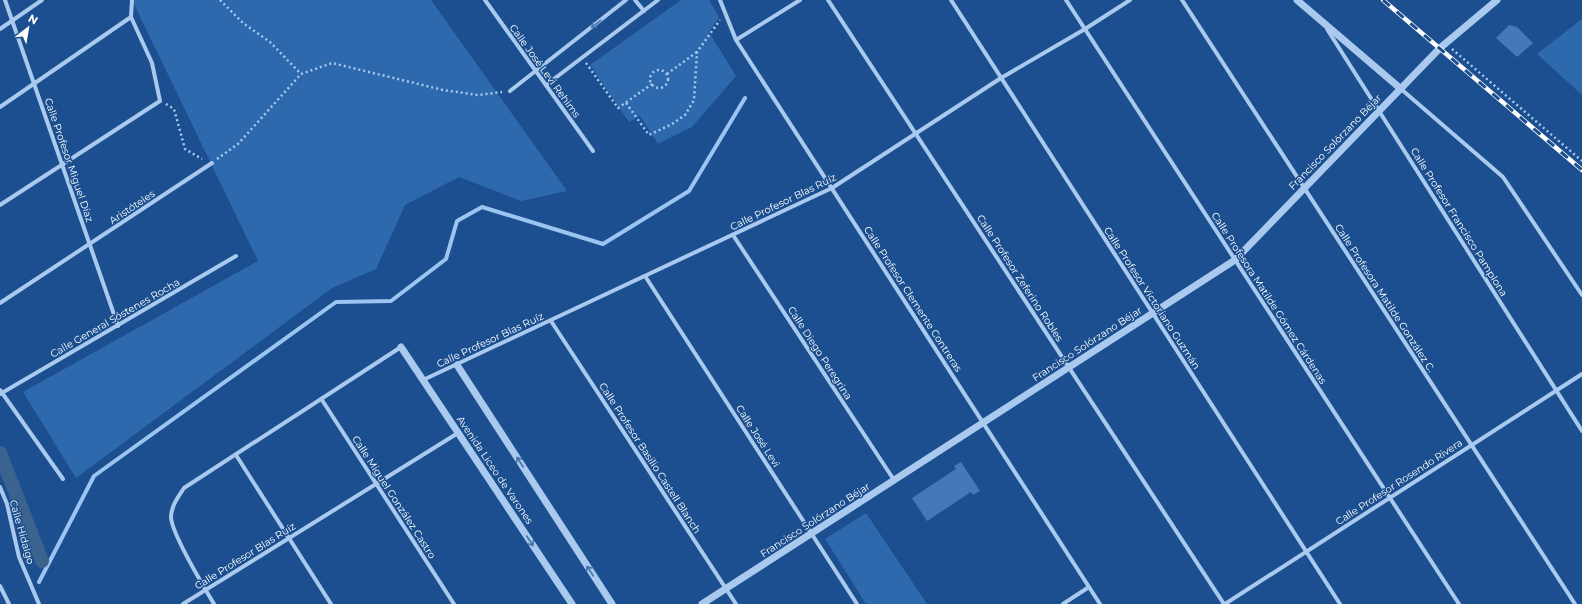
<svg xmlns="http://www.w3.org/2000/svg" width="1582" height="604" font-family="Montserrat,sans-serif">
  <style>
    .green { fill: #2e69ad }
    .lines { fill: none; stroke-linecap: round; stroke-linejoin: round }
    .stream { stroke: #9cc4f0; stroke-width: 4 }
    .canal { stroke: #3c6290; stroke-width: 14 }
    .building { fill: #4478b7 }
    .path { stroke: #a9c9ee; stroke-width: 2.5; stroke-dasharray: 2 3; stroke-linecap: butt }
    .minor { stroke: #a9c9ee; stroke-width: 4 }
    .tertiary { stroke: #a9c9ee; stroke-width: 7 }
    .rail-casing { stroke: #fff; stroke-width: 4.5 }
    .rail { stroke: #1b4f8f; stroke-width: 3; stroke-dasharray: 9; stroke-linecap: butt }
    .oneway { stroke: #4674ac }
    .labels { text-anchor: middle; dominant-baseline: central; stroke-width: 3; stroke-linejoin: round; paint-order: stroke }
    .street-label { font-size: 10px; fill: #fff; stroke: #1b4f8f }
  </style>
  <rect width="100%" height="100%" fill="#1b4f8f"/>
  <!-- green -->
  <g class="green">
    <path d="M132 0H431L567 191 521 201 459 177 405 205 376 269 332 288 76 478 23 392 258 261Z"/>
    <path d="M681 0H709L719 17 709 32 736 76 692 127 658 144 640 116 629 122 590 65Z"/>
    <path d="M1582 19V95L1537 54Z"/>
    <path d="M866 513 927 604H866L825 539Z"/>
  </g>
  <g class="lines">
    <!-- stream -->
    <path class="stream" d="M39 582 94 476 336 302 391 301 446 259 457 221 482 207 603 244 689 191 745 98"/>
    <!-- canal -->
    <path class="canal" d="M0 453 42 561"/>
  </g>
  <!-- building -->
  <g class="building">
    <path d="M1509 25 1517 27 1533 43 1517 57 1496 38Z"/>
    <path d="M961 462 980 491 973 495 971 492 927 521 912 498 956 469 954 466Z"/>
  </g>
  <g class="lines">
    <!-- path -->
    <g class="path">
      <path d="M220 0 243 23 270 42 301 74"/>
      <path d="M1452 49 1582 161"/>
      <path d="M586 63 618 108 652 84"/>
      <circle cx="659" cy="79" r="9"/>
      <path d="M667 74 697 52"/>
      <path d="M626 103 649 135 672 124 685 115 694 100 697 52 720 20"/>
      <path d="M166 104 174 109 185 149 202 159"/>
      <path d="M217 159 238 144 301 74 332 63 443 90 478 95 502 92"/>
    </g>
    <!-- minor -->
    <g class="minor">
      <path d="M5 0 118 326"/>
      <path d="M485 0 593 151"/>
      <path d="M635 0 644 11"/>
      <path d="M720 0 736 40 1100 604"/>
      <path d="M828 0 1224 604"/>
      <path d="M951 0 1340 604"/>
      <path d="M1066 0 1459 604"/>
      <path d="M1182 0 1575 604"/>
      <path d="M0 29 42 0"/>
      <path d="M1327 29 1582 431"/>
      <path d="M736 40 800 0"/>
      <path d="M546 85 658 0"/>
      <path d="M1401 89 1503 177 1582 295"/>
      <path d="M510 91 626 0"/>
      <path d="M0 107 131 17"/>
      <path d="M0 205 160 101 152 63 131 17 132 0"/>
      <path d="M733 235 894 480"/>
      <path d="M645 276 857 604"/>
      <path d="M0 303 212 163"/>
      <path d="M551 321 736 604"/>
      <path d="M423 380 832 188 1001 78 1085 29 1130 0"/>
      <path d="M0 390 63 479"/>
      <path d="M0 394 236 256"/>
      <path d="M322 400 454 604"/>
      <path d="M236 455 331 604"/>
      <path d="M0 487 7 504 19 557 39 604"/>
      <path d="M0 586 9 604"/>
      <path d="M183 604 458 433"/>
      <path d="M214 604C205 589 170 531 171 516 172 505 178 497 184 488L401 347"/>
      <path d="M1063 604 1089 587"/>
      <path d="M1225 604 1582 374"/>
    </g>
    <!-- tertiary -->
    <g class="tertiary">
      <path d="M1297 0 1401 89"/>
      <path d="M401 347 572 604"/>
      <path d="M457 365 612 604"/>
      <path d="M702 604 1235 260 1440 48 1497 0"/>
    </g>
    <defs>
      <path id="rail" d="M1383 0 1582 170"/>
    </defs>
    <!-- rail casing -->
    <use href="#rail" class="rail-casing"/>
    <!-- rail -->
    <use href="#rail" class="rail"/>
  </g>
  <!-- one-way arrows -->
  <defs><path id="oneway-shaft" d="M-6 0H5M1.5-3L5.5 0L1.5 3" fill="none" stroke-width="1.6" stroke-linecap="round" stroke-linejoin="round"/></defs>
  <g class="oneway">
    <use href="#oneway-shaft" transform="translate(596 24) rotate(142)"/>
    <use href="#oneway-shaft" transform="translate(520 462) rotate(-123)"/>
    <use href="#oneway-shaft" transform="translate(530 541) rotate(57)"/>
    <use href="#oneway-shaft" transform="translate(590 571) rotate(-123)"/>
  </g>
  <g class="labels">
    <!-- street labels -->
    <g class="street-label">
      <text transform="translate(545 71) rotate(54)">Calle José Levi Rehims</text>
      <text transform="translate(1335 142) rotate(-46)">Francisco Solórzano Béjar</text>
      <text transform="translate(69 160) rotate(71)">Calle Profesor Miguel Díaz</text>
      <text transform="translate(783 202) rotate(-26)">Calle Profesor Blas Ruíz</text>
      <text transform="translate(132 207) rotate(-34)">Aristóteles</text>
      <text transform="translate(1459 222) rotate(58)">Calle Profesor Francisco Pamplona</text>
      <text transform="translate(1020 278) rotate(57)">Calle Profesor Zeferino Robles</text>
      <text transform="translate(1152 298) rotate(57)">Calle Profesor Victoriano Guzmán</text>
      <text transform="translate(1269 298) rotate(57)">Calle Profesora Matilde Gómez Cárdenas</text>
      <text transform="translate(1385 298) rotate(57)">Calle Profesora Matilde González C.</text>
      <text transform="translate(913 299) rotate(57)">Calle Profesor Clemente Contreras</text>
      <text transform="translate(115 318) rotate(-30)">Calle General Sóstenes Rocha</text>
      <text transform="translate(490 340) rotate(-25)">Calle Profesor Blas Ruíz</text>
      <text transform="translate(1087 344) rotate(-33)">Francisco Solórzano Béjar</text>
      <text transform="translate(820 353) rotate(57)">Calle Diego Peregrina</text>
      <text transform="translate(758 436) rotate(57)">Calle José Levi</text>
      <text transform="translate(650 458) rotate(57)">Calle Profesor Basilio Castell Blanch</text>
      <text transform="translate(495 470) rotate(56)">Avenida Liceo de Varones</text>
      <text transform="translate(1399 482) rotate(-33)">Calle Profesor Rosendo Rivera</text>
      <text transform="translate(394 497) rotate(57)">Calle Miguel González Castro</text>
      <text transform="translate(815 520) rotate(-33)">Francisco Solórzano Béjar</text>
      <text transform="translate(22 532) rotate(74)">Calle Hidalgo</text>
      <text transform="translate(245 556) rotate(-32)">Calle Profesor Blas Ruíz</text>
    </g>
  </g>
  <!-- north arrow -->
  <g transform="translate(28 28) rotate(31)" stroke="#1b4f8f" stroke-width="3" paint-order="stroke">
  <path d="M0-3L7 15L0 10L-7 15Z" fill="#ffffff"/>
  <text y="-6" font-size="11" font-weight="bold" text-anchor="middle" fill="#ffffff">N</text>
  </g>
</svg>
